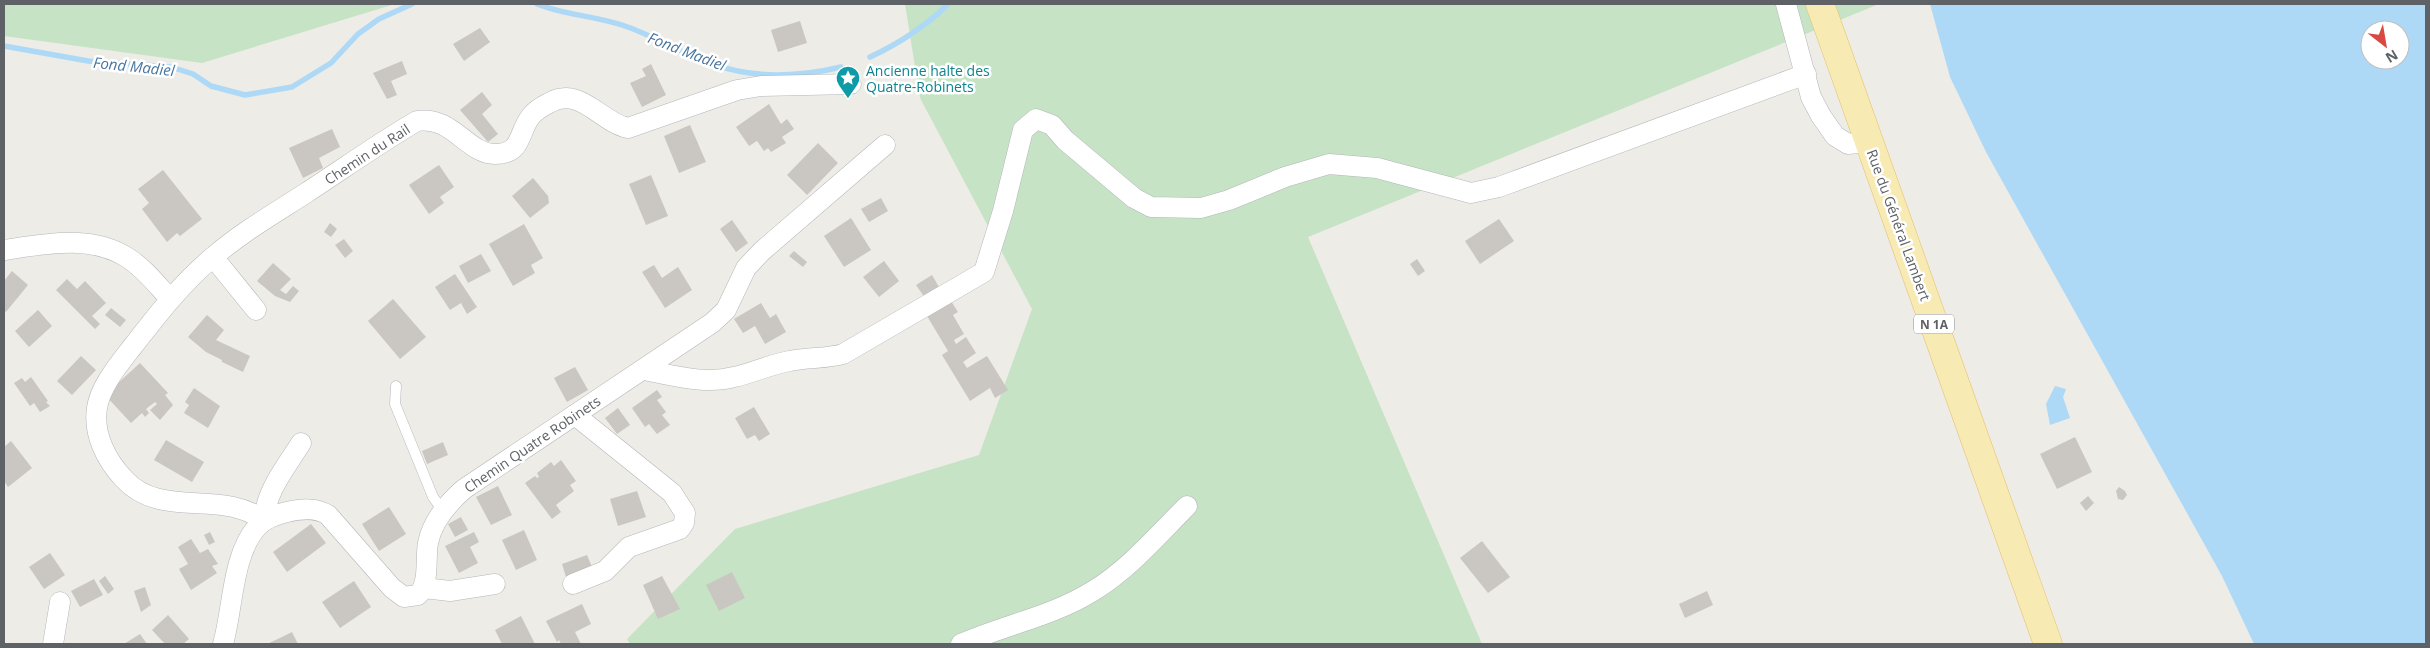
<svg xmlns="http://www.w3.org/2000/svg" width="2430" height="648" font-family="'Open Sans',sans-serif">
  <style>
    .green { fill: #c6e3c5 }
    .water { fill: #add9f7; fill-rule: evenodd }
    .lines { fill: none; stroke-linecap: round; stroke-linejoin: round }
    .stream { stroke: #add9f7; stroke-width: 5.5 }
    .building { fill: #cac7c2 }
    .lane-casing { stroke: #b3b6b9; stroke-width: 11 }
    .street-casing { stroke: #b3b6b9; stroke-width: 21 }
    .primary-casing { stroke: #e4be69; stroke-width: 29 }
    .lane { stroke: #fff; stroke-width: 10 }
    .street { stroke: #fff; stroke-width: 20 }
    .primary { stroke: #f7eab2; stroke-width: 28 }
    .labels { text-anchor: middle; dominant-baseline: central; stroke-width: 5; stroke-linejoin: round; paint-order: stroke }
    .shield { fill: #fff; stroke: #8e9093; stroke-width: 1 }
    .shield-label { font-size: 12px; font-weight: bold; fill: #5e6165 }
    .culture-label { font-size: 14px; fill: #0d838f; stroke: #fff; text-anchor: start }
    .street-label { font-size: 14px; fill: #5e6165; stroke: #fff }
    .water-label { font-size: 15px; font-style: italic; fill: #4875a0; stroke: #fff }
  </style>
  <rect width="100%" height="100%" fill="#eeece6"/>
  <!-- green -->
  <g class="green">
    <path d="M4 4H395L202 63 4 36Z"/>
    <path d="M905 4H1879L1308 237 1482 644H630L627 639 735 529 979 455 1032 309 920 98Z"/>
  </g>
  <!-- water -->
  <g class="water">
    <path d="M1930 4H2426V644H2254L2222 576 1986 152 1950 77ZM2370 30H2400V60H2370Z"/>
    <path d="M2055 386 2066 389 2063 397 2070 418 2050 425 2046 404Z"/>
  </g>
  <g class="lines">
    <!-- stream -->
    <g class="stream">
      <path d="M537 4C565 15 594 16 622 25 653 35 682 54 713 64 753 79 800 77 841 67"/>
      <path d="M4 46 88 61 171 67 193 74 211 86 245 95 292 87 331 63 358 34 379 19 412 4"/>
      <path d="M870 57C900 43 925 27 948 4"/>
    </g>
  </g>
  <!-- building -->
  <g class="building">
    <path d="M800 21 807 43 778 52 771 30Z"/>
    <path d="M480 28 490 42 464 61 453 44Z"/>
    <path d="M402 61 407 74 391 81 397 95 387 99 373 73Z"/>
    <path d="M651 64 666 95 642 107 630 83 646 76 642 69Z"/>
    <path d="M482 92 492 105 482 114 498 134 488 142 460 110Z"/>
    <path d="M769 104 781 124 787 119 794 129 782 137 786 143 771 152 768 148 764 151 757 141 749 146 736 127Z"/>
    <path d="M690 125 706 162 679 173 664 136Z"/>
    <path d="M332 129 340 147 319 158 323 168 303 178 289 148Z"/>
    <path d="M818 143 838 163 807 195 787 175Z"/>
    <path d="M439 165 454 187 440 197 444 203 429 214 409 185Z"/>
    <path d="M163 170 202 219 180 236 177 233 167 242 142 209 149 203 138 189Z"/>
    <path d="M651 175 668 216 646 225 629 184Z"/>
    <path d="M533 178 548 196 549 203 530 218 512 196Z"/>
    <path d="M881 198 888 211 869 222 861 209Z"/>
    <path d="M851 218 871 250 844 267 824 236Z"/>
    <path d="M1499 219 1514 241 1480 264 1465 241Z"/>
    <path d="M732 220 748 243 736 252 720 229Z"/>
    <path d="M330 223 337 229 331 237 324 232Z"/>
    <path d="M524 224 543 258 531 265 535 273 513 286 489 244Z"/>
    <path d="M344 239 353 251 345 258 335 245Z"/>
    <path d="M794 251 807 262 803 267 789 256Z"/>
    <path d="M481 254 491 271 468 283 459 266Z"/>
    <path d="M1417 259 1425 271 1418 276 1410 264Z"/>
    <path d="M884 261 899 281 879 297 863 277Z"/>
    <path d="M273 263 291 279 280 290 286 294 293 286 299 291 290 302 275 296 257 281Z"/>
    <path d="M654 265 662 278 678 267 692 290 665 308 642 272Z"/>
    <path d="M12 271 28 285 6 312 4 310V281Z"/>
    <path d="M455 274 477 307 467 314 461 303 450 310 435 287Z"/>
    <path d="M932 275 940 289 925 298 916 285Z"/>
    <path d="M67 279 77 289 85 281 106 303 92 316 100 324 95 329 56 290Z"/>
    <path d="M393 299 426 337 400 359 368 321Z"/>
    <path d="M951 301 958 312 953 315 964 334 954 340 956 344 966 337 976 353 963 362 967 368 987 356 1008 390 995 398 990 388 970 401 942 355 948 351 927 316Z"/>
    <path d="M761 303 770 318 776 314 786 332 765 344 755 326 743 333 734 319Z"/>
    <path d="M111 308 126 320 120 327 105 315Z"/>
    <path d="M38 310 52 326 29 347 15 331Z"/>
    <path d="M207 315 224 330 216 340 250 356 243 372 222 362V360L206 352 188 337Z"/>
    <path d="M81 356 96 370 72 395 57 381Z"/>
    <path d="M140 363 168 393 165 395 173 405 160 420 150 410 157 404 155 402 146 409 149 413 145 417 142 413 131 423 105 395Z"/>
    <path d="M575 367 588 390 567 402 554 378Z"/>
    <path d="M31 377 48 401 46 402 50 406 40 412 34 403 30 406 14 383 22 378 25 382Z"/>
    <path d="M194 388 220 406 208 428 184 413 189 405 185 402Z"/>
    <path d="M657 390 662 397 657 400 666 412 662 415 670 425 657 434 649 424 645 427 632 408Z"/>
    <path d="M754 407 770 434 759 441 755 435 747 439 735 418Z"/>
    <path d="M618 408 630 425 617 434 605 418Z"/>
    <path d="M2075 437 2092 472 2057 489 2040 454Z"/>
    <path d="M166 440 204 462 192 482 154 460Z"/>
    <path d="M11 441 32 468 8 487 4 481V447Z"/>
    <path d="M443 442 448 455 427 464 422 451Z"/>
    <path d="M561 460 576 481 570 485 574 491 556 505 561 512 552 519 525 483 535 476 537 478 539 477 537 473 551 462 554 466Z"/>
    <path d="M498 486 512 515 491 525 476 497Z"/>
    <path d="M2119 487 2125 491 2127 495 2123 500 2118 499 2116 491Z"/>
    <path d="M637 491 646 517 618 526 610 499Z"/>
    <path d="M2088 496 2094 503 2086 511 2080 503Z"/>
    <path d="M389 507 406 534 379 551 362 524Z"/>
    <path d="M461 517 468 530 455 537 448 524Z"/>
    <path d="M311 524 326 543 287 572 273 552Z"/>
    <path d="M524 530 537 560 516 570 502 540Z"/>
    <path d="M210 532 215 542 209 545 204 535Z"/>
    <path d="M474 532 479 542 470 547 478 563 459 573 445 546Z"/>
    <path d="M191 539 200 553 208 549 218 564 212 566 217 573 191 590 179 569 188 564 178 547Z"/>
    <path d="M1482 541 1510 577 1488 593 1460 558Z"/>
    <path d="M50 553 65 575 44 589 29 567Z"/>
    <path d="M587 555 592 567 566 577 562 564Z"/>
    <path d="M732 572 745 598 719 611 706 585Z"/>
    <path d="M105 576 114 589 108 594 99 581Z"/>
    <path d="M662 576 680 609 658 619 643 585Z"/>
    <path d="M94 579 103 595 80 607 71 591Z"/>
    <path d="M354 581 371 607 340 628 322 602Z"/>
    <path d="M145 587 151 605 141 612 134 591Z"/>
    <path d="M1707 591 1713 605 1685 618 1679 604Z"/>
    <path d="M582 604 591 624 575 632 581 644H561L559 640 557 642 546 621Z"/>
    <path d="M168 615 189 639 183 644H165L152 630Z"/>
    <path d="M521 616 535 644H502L495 630Z"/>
    <path d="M292 632 298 644H267L282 637Z"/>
    <path d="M140 634 147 644H124Z"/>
  </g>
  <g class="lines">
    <defs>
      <path id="lane" d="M396 386 395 404 433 497 443 511"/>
      <g id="street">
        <path d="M1786 4 1811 97 1821 116 1835 136 1848 144 1869 142"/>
        <path d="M4 250C45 244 91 234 128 258 145 269 157 285 170 299"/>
        <path d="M213 257 256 310"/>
        <path d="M643 370C673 375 704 385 734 377 753 373 771 364 790 361 808 357 826 359 843 354L984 272 1003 211 1023 130 1036 119 1052 125 1065 140 1134 198 1151 207 1201 208 1229 200 1285 177 1329 164 1377 168 1471 193 1499 187 1806 74"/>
        <path d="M264 521C223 488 161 520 124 479 106 460 93 434 97 408 100 386 120 363 133 346 158 314 182 283 213 257 242 232 275 213 306 193 343 169 379 143 417 121 452 115 467 154 495 154 523 154 518 132 531 116 536 110 543 106 549 103 580 85 600 122 628 128L737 90 761 86 851 84"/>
        <path d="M264 521C265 492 286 467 301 443"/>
        <path d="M573 584 605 571 629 547 680 529 684 523 685 513 672 493 575 415"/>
        <path d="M424 588 450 591 495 584"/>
        <path d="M53 644 60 602"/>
        <path d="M223 644C233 609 232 555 257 527 265 518 276 515 287 512 301 509 316 507 328 515L392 588 404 597 418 595C430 583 425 559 428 543 432 522 448 503 464 489L712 323 726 310 746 268 762 251 885 145"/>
        <path d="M961 644C1004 625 1053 616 1093 591 1129 569 1157 536 1187 506"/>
      </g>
      <path id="primary" d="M1820 4 2048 644"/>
    </defs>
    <!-- lane casing -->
    <use href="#lane" class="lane-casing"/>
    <!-- street casing -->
    <use href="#street" class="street-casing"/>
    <!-- primary casing -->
    <use href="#primary" class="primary-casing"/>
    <!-- lane -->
    <use href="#lane" class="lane"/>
    <!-- street -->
    <use href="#street" class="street"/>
    <!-- primary -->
    <use href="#primary" class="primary"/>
  </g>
  <!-- icons -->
  <defs>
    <symbol id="sight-pin" viewBox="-11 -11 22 30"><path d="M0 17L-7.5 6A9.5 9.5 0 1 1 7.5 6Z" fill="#0f9aa8" stroke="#fff"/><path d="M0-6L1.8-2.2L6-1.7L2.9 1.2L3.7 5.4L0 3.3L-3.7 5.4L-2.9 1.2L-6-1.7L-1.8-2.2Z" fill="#fff"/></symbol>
  </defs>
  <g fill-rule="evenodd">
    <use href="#sight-pin" x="834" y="64" width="28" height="38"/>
  </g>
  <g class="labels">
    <!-- shield labels -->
    <rect class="shield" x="1914" y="314.5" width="40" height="19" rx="4"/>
    <g class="shield-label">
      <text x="1934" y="324">N 1A</text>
    </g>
    <!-- culture labels -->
    <g class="culture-label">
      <text x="866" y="70">Ancienne halte des<tspan x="866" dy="16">Quatre-Robinets</tspan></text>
    </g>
    <!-- street labels -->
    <g class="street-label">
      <text transform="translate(367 154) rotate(-33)">Chemin du Rail</text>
      <text transform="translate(1899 225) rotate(70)">Rue du Général Lambert</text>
      <text transform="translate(532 444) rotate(-34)">Chemin Quatre Robinets</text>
    </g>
    <!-- water labels -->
    <g class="water-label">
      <text transform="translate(687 51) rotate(21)">Fond Madiel</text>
      <text transform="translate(134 66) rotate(6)">Fond Madiel</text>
    </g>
  </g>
  <!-- border -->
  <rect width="2430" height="648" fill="none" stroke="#5e6165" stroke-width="10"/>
  <!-- north arrow -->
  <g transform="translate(2385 45) rotate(149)"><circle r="24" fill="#ffffff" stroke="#bfc0c1"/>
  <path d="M0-4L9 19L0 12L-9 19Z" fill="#d94841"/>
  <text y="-8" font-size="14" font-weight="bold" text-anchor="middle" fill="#5e6165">N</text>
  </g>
</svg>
